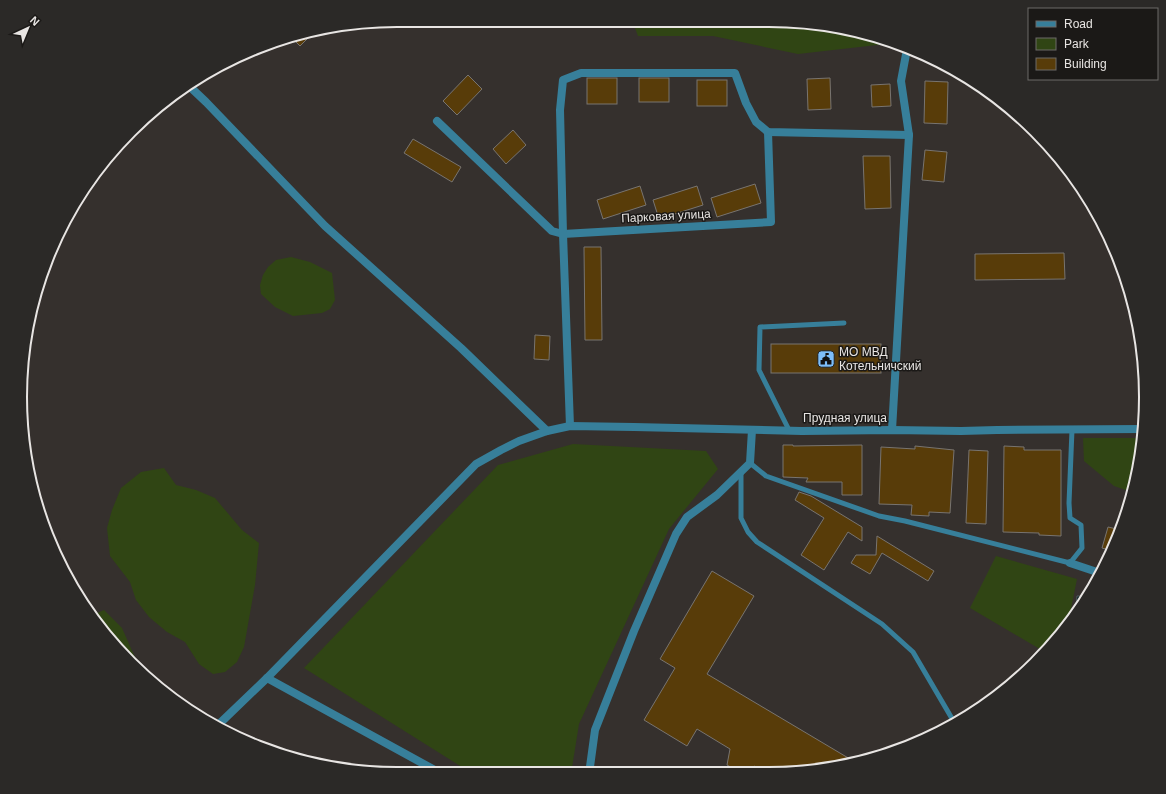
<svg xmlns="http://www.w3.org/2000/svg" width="1166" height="794" font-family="Arial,sans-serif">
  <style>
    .green { fill: #304514 }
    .water { fill: #0d1f22; stroke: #4f5a5c }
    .building { fill: #583c09; stroke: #787470 }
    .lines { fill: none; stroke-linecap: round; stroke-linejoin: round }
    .service { stroke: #377f9a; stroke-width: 5 }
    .minor { stroke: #377f9a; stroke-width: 8 }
    .labels { text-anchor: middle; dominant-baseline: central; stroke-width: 3; stroke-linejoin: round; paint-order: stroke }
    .street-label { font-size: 12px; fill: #e8e5e3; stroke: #1b1917 }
    .poi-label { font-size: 12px; fill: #e8e5e3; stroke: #1b1917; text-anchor: start }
    .rim { fill: none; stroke: #e8e5e3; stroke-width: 2 }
  </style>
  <rect width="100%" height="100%" fill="#35302d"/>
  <!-- green -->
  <g class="green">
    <path d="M632 20H769L842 27 887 42 886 44 798 54 713 36H638Z"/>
    <path d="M291 257 310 262 332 273 335 300 330 309 322 313 293 316 275 307 261 294 260 285 263 275 268 267 276 260Z"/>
    <path d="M1083 438H1142L1139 471 1132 492 1114 486 1084 461Z"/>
    <path d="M573 444 706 451 718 469 669 529 579 724 571 774H473L304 668 498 465Z"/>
    <path d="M164 468 176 485 196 490 215 498 242 530 259 543 255 585 244 647 237 662 225 672 213 674 199 664 185 642 167 632 149 617 136 600 130 582 110 556 107 528 112 510 121 488 141 472Z"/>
    <path d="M996 556 1077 579 1068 624 1045 652 970 608Z"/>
    <path d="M104 610 122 628 142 673 130 663 95 614Z"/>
  </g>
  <!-- water -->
  <path class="water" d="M1077 596H1088L1082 607 1075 616Z"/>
  <!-- building -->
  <g class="building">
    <path d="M315 31 300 46 291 37 299 33Z"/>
    <path d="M468 75 482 89 457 115 443 101Z"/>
    <rect x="587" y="78" width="30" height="26"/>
    <rect x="639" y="78" width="30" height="24"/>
    <path d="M830 78 831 109 808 110 807 79Z"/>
    <rect x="697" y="80" width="30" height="26"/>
    <path d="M925 81 948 82 947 124 924 123Z"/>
    <path d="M890 84 891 106 872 107 871 85Z"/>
    <path d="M513 130 526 145 506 164 493 149Z"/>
    <path d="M413 139 461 167 452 182 404 153Z"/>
    <path d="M925 150 947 152 944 182 922 180Z"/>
    <path d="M863 156H890L891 208 865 209Z"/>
    <path d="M755 184 761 203 717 217 711 198Z"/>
    <path d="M640 186 646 205 603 219 597 200Z"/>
    <path d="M697 186 703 205 659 219 653 200Z"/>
    <path d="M584 247H601L602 340H585Z"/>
    <path d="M1064 253 1065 279 975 280V254Z"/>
    <path d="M535 335 550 336 549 360 534 359Z"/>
    <rect x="771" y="344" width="110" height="29"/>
    <path d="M783 445H793V446L862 445V495H842V482H806L808 478 783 477Z"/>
    <path d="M915 446 954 450 950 513 929 512V516L911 515 912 505 879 504 881 447 915 449Z"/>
    <path d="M1004 446 1024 447V450H1061V536L1039 535V533L1003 532Z"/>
    <path d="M969 450 988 451 986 524 966 523Z"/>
    <path d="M799 492 811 496 862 527V541L848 532 824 570 801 555 824 518 795 500Z"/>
    <path d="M1108 527 1121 530 1117 541 1112 551 1102 548Z"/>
    <path d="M877 536 934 571 928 581 882 553 870 574 851 563 856 555H876Z"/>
    <path d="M712 571 754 596 707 674 855 762 842 767 769 774 754 766 746 774H743L727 765 730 749 697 729 687 746 644 720 675 668 660 659Z"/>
  </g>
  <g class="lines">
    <!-- service -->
    <g class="service">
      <path d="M789 430 759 370 760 327 844 323"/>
      <path d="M750 463 766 476 879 516 905 521 1070 563 1082 548 1081 525 1070 518 1069 503 1072 430"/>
      <path d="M741 471V518L748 532 757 542 882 624 913 652 954 722"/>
    </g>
    <!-- minor -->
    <g class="minor">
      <path d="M187 84 206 102 325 226 461 348 547 431"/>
      <path d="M437 121 552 231 563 234 771 222 768 132"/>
      <path d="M570 426 563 234 560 110 563 80 581 73H735L746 103 756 122 768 132 909 135"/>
      <path d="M892 430 909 135 901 81 907 49"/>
      <path d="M1070 563 1100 573"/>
      <path d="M267 678 442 774"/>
      <path d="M217 726 267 678 476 464 501 450 519 441 547 431 570 426 634 427 802 431 892 430 961 431 997 430 1143 429"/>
      <path d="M589 774 595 730 634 631 676 534 687 517 717 495 750 463 752 430"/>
    </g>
  </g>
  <!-- icons -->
  <defs>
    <symbol id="civic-square" viewBox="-11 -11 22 22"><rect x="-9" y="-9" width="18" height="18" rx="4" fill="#7dbef9" stroke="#1b1917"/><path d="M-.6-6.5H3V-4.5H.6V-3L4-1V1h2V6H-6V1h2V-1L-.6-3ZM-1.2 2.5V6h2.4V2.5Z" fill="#111"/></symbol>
  </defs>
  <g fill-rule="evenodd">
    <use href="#civic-square" x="816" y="349" width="20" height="20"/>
  </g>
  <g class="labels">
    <!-- street labels -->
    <g class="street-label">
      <text transform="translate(666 216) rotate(-3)">Парковая улица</text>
      <text x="845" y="418">Прудная улица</text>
    </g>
    <!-- poi labels -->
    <g class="poi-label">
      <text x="839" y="352">МО МВД<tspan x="839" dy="14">Котельничский</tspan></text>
    </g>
  </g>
  <!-- crop -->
  <path d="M0 0H1166V794H0ZM397 27H769A370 370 0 0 1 1139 397V397A370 370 0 0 1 769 767H397A370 370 0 0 1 27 397V397A370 370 0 0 1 397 27Z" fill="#2b2927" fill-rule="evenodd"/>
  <path class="rim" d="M397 27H769A370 370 0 0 1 1139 397V397A370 370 0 0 1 769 767H397A370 370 0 0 1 27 397V397A370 370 0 0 1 397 27Z"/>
  <!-- legend -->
  <rect x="1028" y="8" width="130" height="72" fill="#1b1917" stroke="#6d6b69"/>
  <rect x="1036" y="21" width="20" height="6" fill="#377f9a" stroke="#6d6b69"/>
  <text x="1064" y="28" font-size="12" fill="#e8e5e3">Road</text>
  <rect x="1036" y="38" width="20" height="12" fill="#304514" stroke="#6d6b69"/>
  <text x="1064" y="48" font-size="12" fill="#e8e5e3">Park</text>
  <rect x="1036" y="58" width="20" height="12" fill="#583c09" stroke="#6d6b69"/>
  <text x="1064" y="68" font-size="12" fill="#e8e5e3">Building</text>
  <!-- north arrow -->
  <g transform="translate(28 28) rotate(44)" stroke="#1b1917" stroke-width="3" paint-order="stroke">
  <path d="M0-3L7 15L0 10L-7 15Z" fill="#e8e5e3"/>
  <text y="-6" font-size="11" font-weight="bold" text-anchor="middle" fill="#e8e5e3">N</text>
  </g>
</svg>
